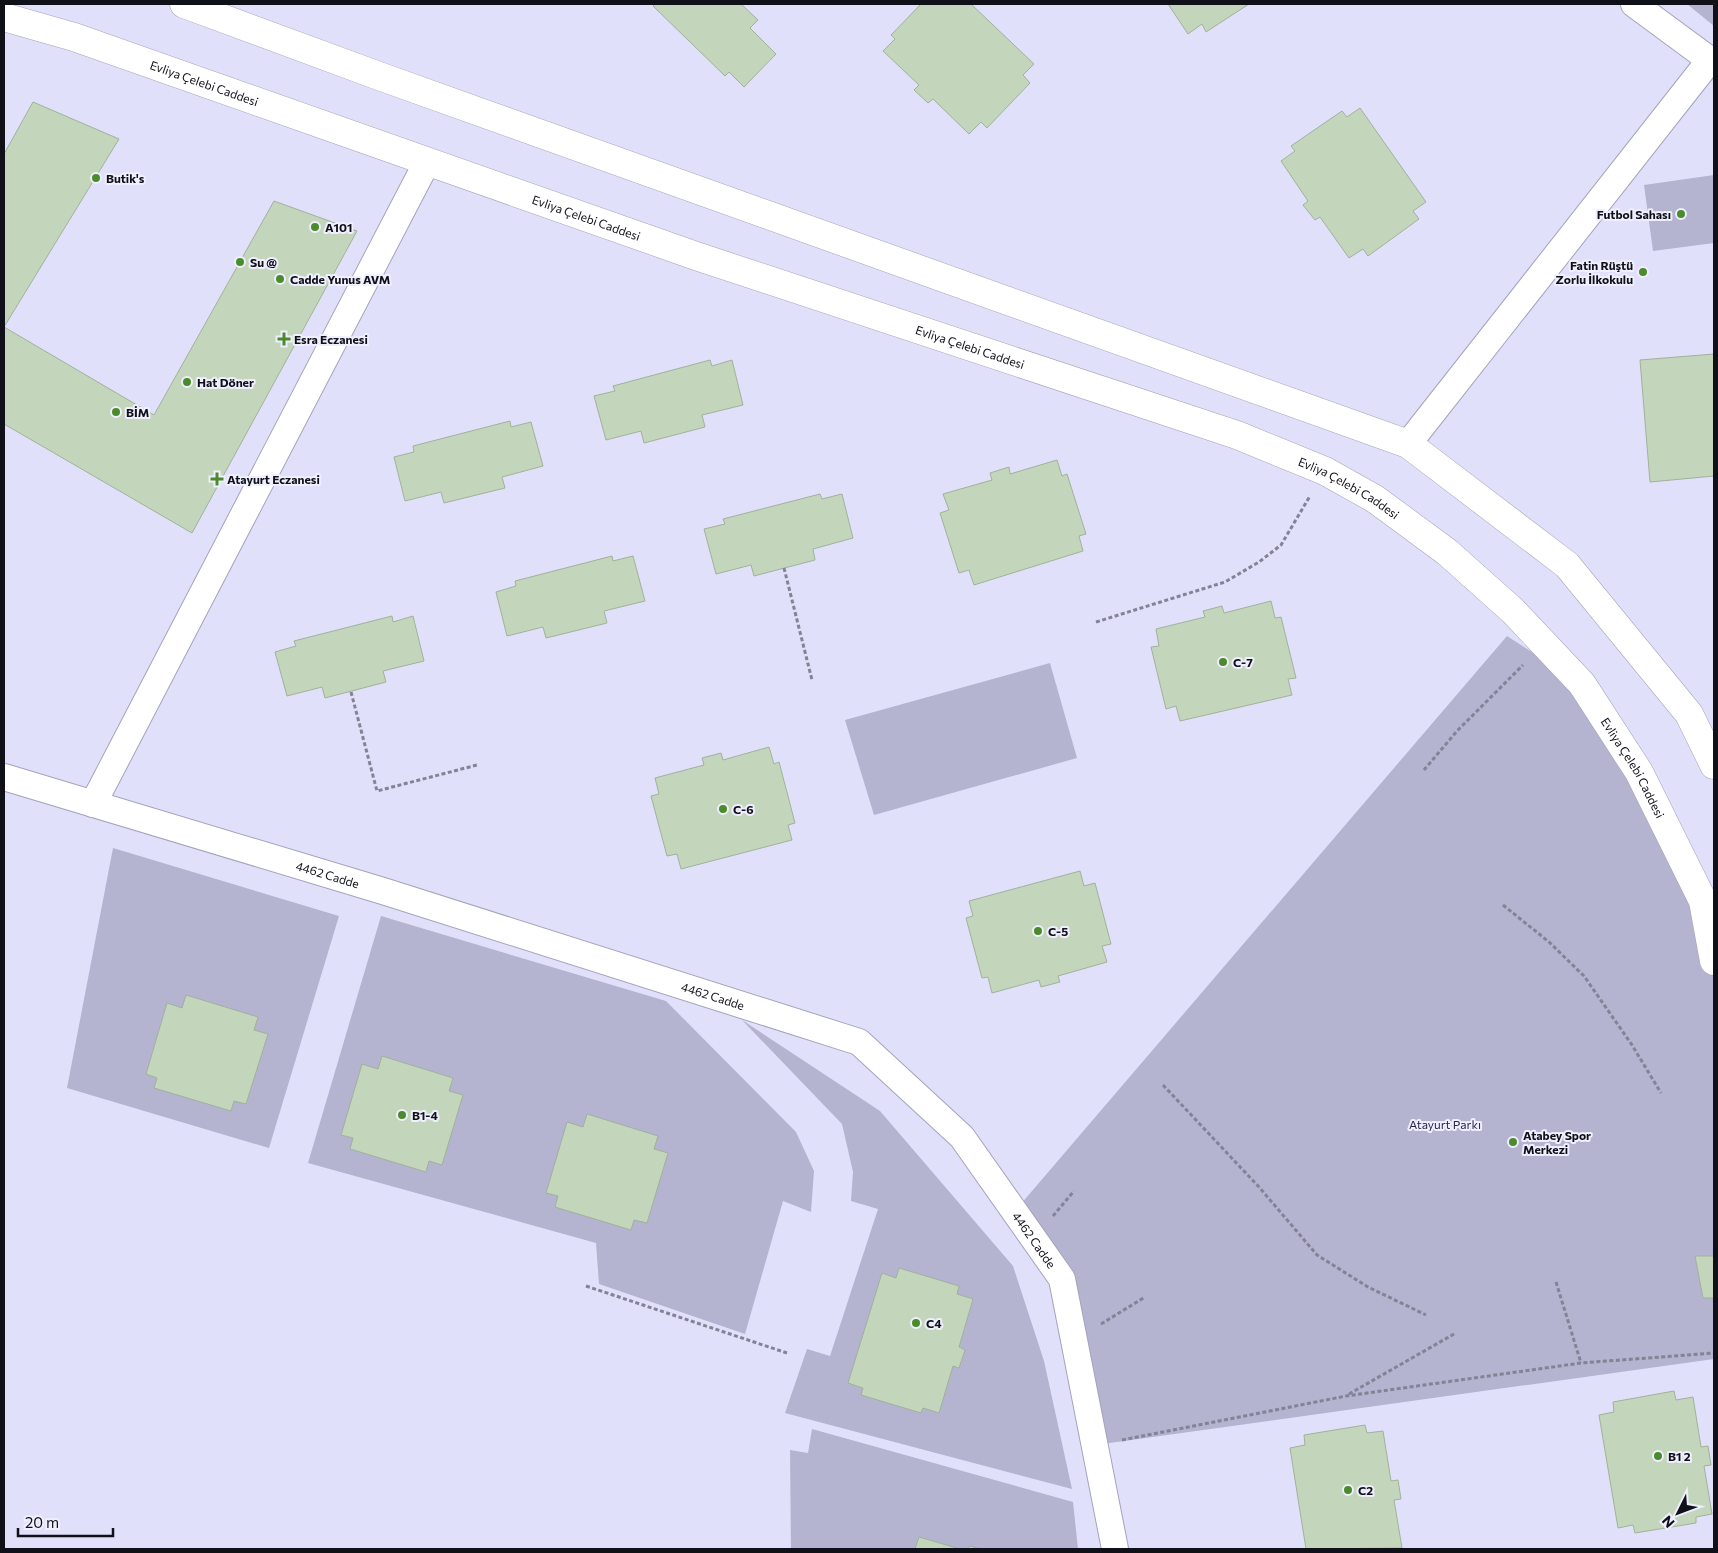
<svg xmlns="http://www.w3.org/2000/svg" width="1718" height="1553" font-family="Commissioner,sans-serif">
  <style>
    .green { fill: #b4b3d0 }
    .building { fill: #c3d6bb; stroke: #a1b19b }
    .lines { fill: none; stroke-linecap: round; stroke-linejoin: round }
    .minor-casing { stroke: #a4a3bc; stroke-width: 28 }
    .tertiary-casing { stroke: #a4a3bc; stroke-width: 29 }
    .path { stroke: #838395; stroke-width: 3; stroke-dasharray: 4 2.5; stroke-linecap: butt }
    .minor { stroke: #fff; stroke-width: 26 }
    .tertiary { stroke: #fff; stroke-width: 28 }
    .poi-dot { fill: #4c8b2b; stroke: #efefff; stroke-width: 2 }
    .labels { text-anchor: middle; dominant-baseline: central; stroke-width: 4; stroke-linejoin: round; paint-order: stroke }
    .street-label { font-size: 12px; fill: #101018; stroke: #efefff }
    .poi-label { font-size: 12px; font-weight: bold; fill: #101018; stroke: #efefff; text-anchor: start }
    .park-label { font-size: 12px; fill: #28234c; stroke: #efefff }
  </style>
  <rect width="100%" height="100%" fill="#e1e0fa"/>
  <!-- green -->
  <g class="green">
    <path d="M1687 4H1714V26Z"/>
    <path d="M1714 175V243L1653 251 1644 185Z"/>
    <path d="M1507 636 1582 684 1639 772 1714 958V1359L1095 1445 1062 1279 1014 1212Z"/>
    <path d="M1050 663 1077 758 874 815 845 720Z"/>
    <path d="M113 848 339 916 269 1148 67 1088Z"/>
    <path d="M381 916 666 1001 796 1132 814 1171 811 1212 783 1201 745 1334 599 1284 596 1243 308 1163Z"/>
    <path d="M742 1020 880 1111 1013 1266 1044 1361 1072 1489 785 1413 807 1349 830 1356 878 1209 851 1201 853 1172 842 1124Z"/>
    <path d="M812 1429 1073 1502 1078 1549H791L790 1450 808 1453Z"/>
  </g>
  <!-- building -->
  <g class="building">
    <path d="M655 4H741L758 20 750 28 776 54 744 87 729 72 725 76 653 6Z"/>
    <path d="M921 4H971L1034 64 1023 75 1030 83 987 128 981 122 969 134 933 99 928 103 914 90 919 85 883 51 895 39 891 35Z"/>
    <path d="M1168 4H1249L1206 32 1202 24 1188 34Z"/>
    <path d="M33 102 119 139 4 327 154 415 274 201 357 231 192 533 4 424V154Z"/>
    <path d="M1360 108 1426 202 1413 211 1419 219 1368 256 1363 249 1349 258 1320 217 1315 220 1303 205 1308 201 1281 161 1295 151 1291 146 1342 111 1347 117Z"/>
    <path d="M1714 354V476L1650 482 1640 360Z"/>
    <path d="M710 360 712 366 732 360 743 405 702 415 705 427 644 443 641 431 606 440 594 396 615 391 613 386Z"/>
    <path d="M510 421 511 427 531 422 543 466 502 477 505 488 444 503 441 492 405 501 394 457 414 452 413 446Z"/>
    <path d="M1057 460 1062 476 1067 474 1086 534 1079 536 1083 551 974 585 969 570 959 573 940 513 949 510 943 494 992 480 990 473 1009 467 1010 474Z"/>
    <path d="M820 494 822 499 842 494 853 538 813 549 815 560 754 576 751 565 716 574 704 529 725 524 723 519Z"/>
    <path d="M612 556 613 561 633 556 645 601 604 611 607 623 546 638 543 627 507 636 496 592 516 586 515 581Z"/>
    <path d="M1271 601 1275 618 1281 617 1296 678 1288 679 1292 695 1180 721 1176 706 1166 709 1151 647 1159 646 1156 629 1205 617 1203 611 1222 606 1224 613Z"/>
    <path d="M392 616 393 622 413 616 424 661 383 671 386 682 325 698 322 687 287 696 275 652 296 646 294 641Z"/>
    <path d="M769 747 774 764 779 762 795 823 788 825 792 840 681 869 677 854 667 856 651 796 659 794 655 778 704 765 702 758 721 753 723 760Z"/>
    <path d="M1080 871 1084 886 1095 883 1111 944 1102 946 1107 962 1058 976 1060 982 1041 987 1039 980 992 993 988 977 982 978 966 918 973 916 969 901Z"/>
    <path d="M186 995 258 1017 254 1030 268 1034 246 1104 234 1101 231 1111 154 1088 157 1078 146 1074 167 1003 182 1008Z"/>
    <path d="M382 1056 453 1078 449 1091 463 1095 442 1165 429 1161 426 1172 350 1149 353 1138 341 1135 362 1064 378 1069Z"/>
    <path d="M587 1114 658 1136 654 1149 668 1153 647 1223 634 1220 631 1230 555 1207 558 1196 546 1193 567 1122 583 1127Z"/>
    <path d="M1695 1256H1714V1298H1703Z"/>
    <path d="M899 1268 959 1286 957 1294 973 1299 959 1347 965 1350 959 1368 953 1366 939 1413 923 1408 921 1413 861 1395 863 1388 848 1383 882 1273 896 1278Z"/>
    <path d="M1674 1391 1676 1400 1693 1397 1701 1447 1708 1446 1711 1465 1704 1466 1712 1514 1696 1517V1523L1635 1533 1633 1525 1618 1528 1599 1415 1614 1412 1613 1402Z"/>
    <path d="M1365 1425 1367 1433 1383 1431 1391 1481 1398 1480 1401 1499 1394 1500 1402 1548 1306 1549 1290 1448 1305 1445 1304 1435Z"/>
    <path d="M919 1537 960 1549H915Z"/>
    <path d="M969 1546 982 1549H968Z"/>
  </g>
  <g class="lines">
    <defs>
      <g id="minor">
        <path d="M1634 4 1714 63"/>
        <path d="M1408 444 1710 60"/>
        <path id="s1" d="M4 777 383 891 859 1042 962 1137 1062 1279 1115 1549"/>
        <path d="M93 804 427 162"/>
      </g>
      <g id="tertiary">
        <path d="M184 4 379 76 1408 444 1567 565 1689 714 1714 765"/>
        <path id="s2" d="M4 17 74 37 696 256 1237 435 1325 471 1375 499 1447 552 1513 611 1582 684 1639 772 1703 901 1714 961"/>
      </g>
    </defs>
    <!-- minor casing -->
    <use href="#minor" class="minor-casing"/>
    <!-- tertiary casing -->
    <use href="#tertiary" class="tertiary-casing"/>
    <!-- path -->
    <g class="path">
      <path d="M784 568 812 680"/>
      <path d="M1096 622 1225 582 1259 562 1281 545 1310 496"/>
      <path d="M351 692 377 791 477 765"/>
      <path d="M1424 770 1457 731 1523 665"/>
      <path d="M1503 905 1549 942 1584 976 1632 1045 1661 1093"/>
      <path d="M1163 1085 1259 1187 1317 1255 1368 1287 1426 1315"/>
      <path d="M1053 1216 1074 1191"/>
      <path d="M1556 1282 1581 1363"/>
      <path d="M586 1286 787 1353"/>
      <path d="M1101 1324 1145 1297"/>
      <path d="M1349 1394 1454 1334"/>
      <path d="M1122 1440 1346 1396 1581 1363 1714 1353"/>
    </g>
    <!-- minor -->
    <use href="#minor" class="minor"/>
    <!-- tertiary -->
    <use href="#tertiary" class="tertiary"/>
  </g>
  <!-- markers -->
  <g class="poi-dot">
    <circle cx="96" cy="178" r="5"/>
    <circle cx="1681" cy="214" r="5"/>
    <circle cx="315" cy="227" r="5"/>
    <circle cx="240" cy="262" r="5"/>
    <circle cx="1643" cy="272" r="5"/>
    <circle cx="280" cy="279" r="5"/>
    <path d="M281.5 331.5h5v5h5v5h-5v5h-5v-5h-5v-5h5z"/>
    <circle cx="187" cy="382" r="5"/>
    <circle cx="116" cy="412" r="5"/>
    <path d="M214.5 471.5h5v5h5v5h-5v5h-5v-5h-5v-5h5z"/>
    <circle cx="1223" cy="662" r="5"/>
    <circle cx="723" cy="809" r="5"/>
    <circle cx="1038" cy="931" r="5"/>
    <circle cx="402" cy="1115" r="5"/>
    <circle cx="1513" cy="1142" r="5"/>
    <circle cx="916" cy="1323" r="5"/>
    <circle cx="1658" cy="1456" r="5"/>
    <circle cx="1348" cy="1490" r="5"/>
  </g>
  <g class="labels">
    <!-- street labels -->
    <g class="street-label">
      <text stroke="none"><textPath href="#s2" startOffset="211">Evliya Çelebi Caddesi</textPath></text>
      <text stroke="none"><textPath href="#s2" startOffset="616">Evliya Çelebi Caddesi</textPath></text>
      <text stroke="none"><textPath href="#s2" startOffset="1021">Evliya Çelebi Caddesi</textPath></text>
      <text stroke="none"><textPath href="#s2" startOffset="1426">Evliya Çelebi Caddesi</textPath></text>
      <text stroke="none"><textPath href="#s2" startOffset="1831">Evliya Çelebi Caddesi</textPath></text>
      <text stroke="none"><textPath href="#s1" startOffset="338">4462 Cadde</textPath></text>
      <text stroke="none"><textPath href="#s1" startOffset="742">4462 Cadde</textPath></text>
      <text stroke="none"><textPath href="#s1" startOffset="1161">4462 Cadde</textPath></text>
    </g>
    <!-- poi labels -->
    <g class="poi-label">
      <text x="106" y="178">Butik's</text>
      <text x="1671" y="214" text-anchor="end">Futbol Sahası</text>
      <text x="325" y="227">A101</text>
      <text x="250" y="262">Su @</text>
      <text x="1633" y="265" text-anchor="end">Fatin Rüştü<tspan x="1633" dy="14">Zorlu İlkokulu</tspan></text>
      <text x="290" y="279">Cadde Yunus AVM</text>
      <text x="294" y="339">Esra Eczanesi</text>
      <text x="197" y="382">Hat Döner</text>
      <text x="126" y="412">BİM</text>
      <text x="227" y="479">Atayurt Eczanesi</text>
      <text x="1233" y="662">C-7</text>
      <text x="733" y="809">C-6</text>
      <text x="1048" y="931">C-5</text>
      <text x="412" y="1115">B1-4</text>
      <text x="1523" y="1135">Atabey Spor<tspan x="1523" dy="14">Merkezi</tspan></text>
      <text x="926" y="1323">C4</text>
      <text x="1668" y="1456">B1 2</text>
      <text x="1358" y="1490">C2</text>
    </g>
    <!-- park labels -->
    <g class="park-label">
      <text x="1445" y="1124">Atayurt Parkı</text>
    </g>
  </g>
  <!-- border -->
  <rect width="1718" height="1553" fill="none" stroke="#101018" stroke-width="10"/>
  <!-- north arrow -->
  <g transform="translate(1678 1513) rotate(228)" stroke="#efefff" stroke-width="4" paint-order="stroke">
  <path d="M0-4L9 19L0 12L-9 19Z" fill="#101018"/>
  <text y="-8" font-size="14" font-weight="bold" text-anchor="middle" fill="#101018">N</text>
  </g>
  <!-- scale -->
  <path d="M18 1528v8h95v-8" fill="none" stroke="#101018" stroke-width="2.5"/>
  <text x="25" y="1528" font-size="15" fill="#101018" stroke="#efefff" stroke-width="4" paint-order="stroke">20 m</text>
</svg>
